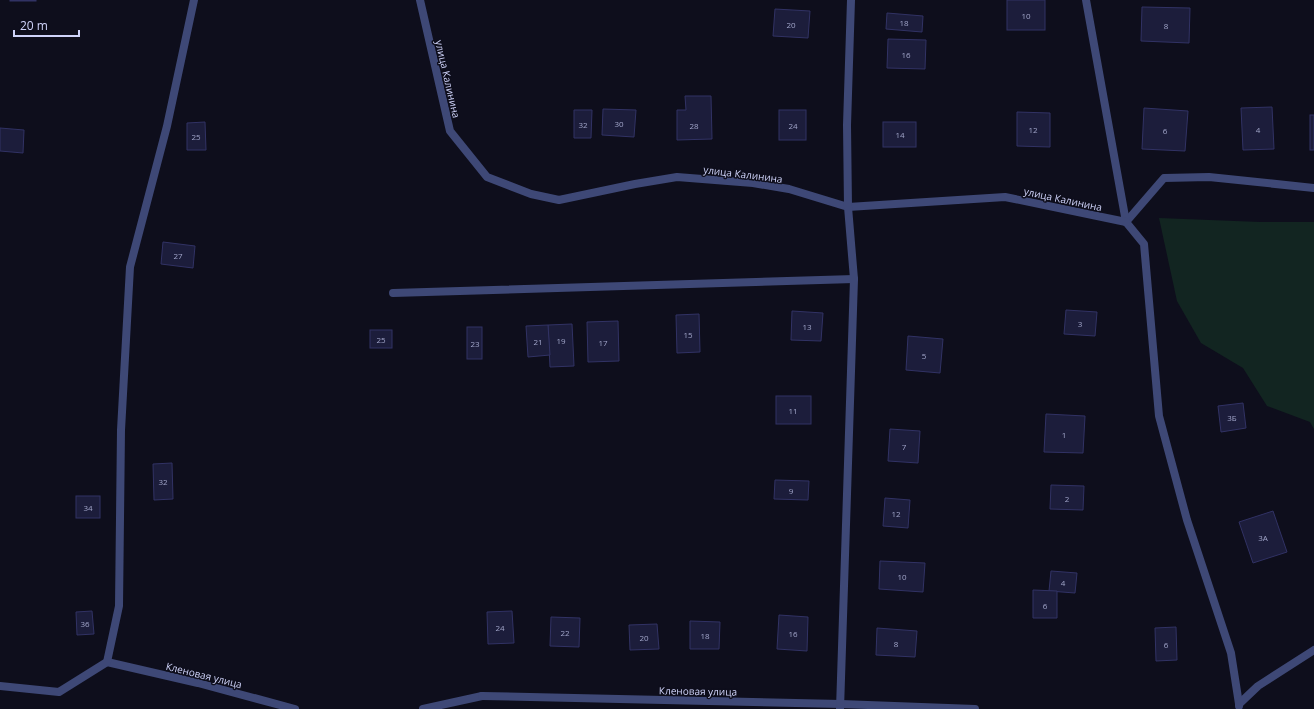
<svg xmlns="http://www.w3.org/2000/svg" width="1314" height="709" font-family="'Open Sans',sans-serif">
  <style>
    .green { fill: #122521 }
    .building { fill: #1c1d3b; stroke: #313264 }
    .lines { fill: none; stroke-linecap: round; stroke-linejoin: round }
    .service { stroke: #3e4876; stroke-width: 8 }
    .minor { stroke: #3e4876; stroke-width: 8 }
    .labels { text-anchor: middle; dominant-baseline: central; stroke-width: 3; stroke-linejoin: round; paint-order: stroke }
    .number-label { font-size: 8px; fill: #a2a6ca }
    .street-label { font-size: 10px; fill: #cfd3f9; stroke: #0e0e1c }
  </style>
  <rect width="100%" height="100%" fill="#0e0e1c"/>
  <!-- green -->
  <path class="green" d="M1159 218 1260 222H1314V429L1310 422 1267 406 1243 368 1201 343 1177 301Z"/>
  <!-- building -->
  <g class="building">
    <rect x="10" y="0" width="26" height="1"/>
    <rect x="1007" y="0" width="38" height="30"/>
    <path d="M1142 7 1190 8 1189 43 1141 41Z"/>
    <path d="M775 9 810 11 808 38 773 36Z"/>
    <path d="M887 13 923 16 922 32 886 29Z"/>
    <path d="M888 39 926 40 925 69 887 68Z"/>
    <path d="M685 96H711L712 139 677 140V110H686Z"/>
    <path d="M1272 107 1274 149 1243 150 1241 108Z"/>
    <path d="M1144 108 1188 111 1185 151 1142 149Z"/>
    <path d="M603 109 636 110 634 137 602 135Z"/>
    <path d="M574 110H592L591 138H574Z"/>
    <rect x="779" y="110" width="27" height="30"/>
    <path d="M1017 112 1050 113V147L1017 146Z"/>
    <rect x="1310" y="115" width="4" height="35"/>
    <path d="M205 122 206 150H187V123Z"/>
    <rect x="883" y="122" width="33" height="25"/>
    <path d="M0 128 24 130 23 153 0 151Z"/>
    <path d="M163 242 195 246 193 268 161 264Z"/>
    <path d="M1066 310 1097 312 1095 336 1064 334Z"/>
    <path d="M792 311 823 313 821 341 791 340Z"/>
    <path d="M699 314 700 352 677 353 676 315Z"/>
    <path d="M618 321 619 361 588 362 587 322Z"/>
    <path d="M572 324 574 366 550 367 548 325Z"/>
    <path d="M548 325 550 355 528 357 526 326Z"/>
    <rect x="467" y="327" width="15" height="32"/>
    <rect x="370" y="330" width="22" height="18"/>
    <path d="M908 336 943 339 940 373 906 370Z"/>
    <rect x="776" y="396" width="35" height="28"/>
    <path d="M1243 403 1246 428 1221 432 1218 406Z"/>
    <path d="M1046 414 1085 416 1083 453 1044 452Z"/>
    <path d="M890 429 920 431 918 463 888 461Z"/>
    <path d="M172 463 173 499 154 500 153 464Z"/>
    <path d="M775 480 809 481 808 500 774 499Z"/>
    <path d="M1051 485 1084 486 1083 510 1050 509Z"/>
    <rect x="76" y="496" width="24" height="22"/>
    <path d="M885 498 910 500 908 528 883 526Z"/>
    <path d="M1273 511 1287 552 1253 563 1239 522Z"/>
    <path d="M880 561 925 563 923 592 879 589Z"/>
    <path d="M1051 571 1077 573 1075 593 1049 591Z"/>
    <path d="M1033 590 1057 591V618H1033Z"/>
    <path d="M92 611 94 634 77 635 76 612Z"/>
    <path d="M512 611 514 643 488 644 487 612Z"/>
    <path d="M779 615 808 617 807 651 777 649Z"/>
    <path d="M551 617 580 618 579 647 550 646Z"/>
    <path d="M690 621 720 622 719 649H690Z"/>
    <path d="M657 624 659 649 630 650 629 625Z"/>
    <path d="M1176 627 1177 660 1156 661 1155 628Z"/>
    <path d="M877 628 917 631 915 657 876 655Z"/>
  </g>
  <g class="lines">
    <!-- service -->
    <g class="service">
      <path d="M420 0 450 131 487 177 531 194 559 200 635 184 677 177 753 183 789 189 848 207"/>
      <path d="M1126 222 1164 178 1209 177 1314 188"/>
      <path d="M107 662 198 683 295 709"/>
      <path d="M0 686 59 692 107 662 119 606 121 430 130 267 167 126 194 0"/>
      <path d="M423 709 482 696"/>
    </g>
    <!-- minor -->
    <g class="minor">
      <path d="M1086 0 1126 222 1144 244 1159 416 1187 520 1231 653 1239 704"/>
      <path d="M848 207 1005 197 1126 222"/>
      <path d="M393 293 854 279"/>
      <path d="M482 696 841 704 975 709"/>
      <path d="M1239 706V704L1258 686 1314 650"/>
      <path d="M840 709 854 279 848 207 847 125 851 0"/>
    </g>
  </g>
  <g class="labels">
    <!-- number labels -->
    <g class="number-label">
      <text x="1026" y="15">10</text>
      <text x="904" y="22">18</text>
      <text x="791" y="24">20</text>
      <text x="1166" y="25">8</text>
      <text x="906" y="54">16</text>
      <text x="619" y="123">30</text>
      <text x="583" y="124">32</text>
      <text x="694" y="125">28</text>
      <text x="793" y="125">24</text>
      <text x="1033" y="129">12</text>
      <text x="1258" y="129">4</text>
      <text x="1165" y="130">6</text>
      <text x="900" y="134">14</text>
      <text x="196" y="136">25</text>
      <text x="178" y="255">27</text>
      <text x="1080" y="323">3</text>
      <text x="807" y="326">13</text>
      <text x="688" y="334">15</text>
      <text x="381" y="339">25</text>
      <text x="561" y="340">19</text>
      <text x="538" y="341">21</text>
      <text x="603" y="342">17</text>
      <text x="475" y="343">23</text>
      <text x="924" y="355">5</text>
      <text x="793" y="410">11</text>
      <text x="1232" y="417">3Б</text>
      <text x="1064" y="434">1</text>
      <text x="904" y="446">7</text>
      <text x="163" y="481">32</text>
      <text x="791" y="490">9</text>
      <text x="1067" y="498">2</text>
      <text x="88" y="507">34</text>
      <text x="896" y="513">12</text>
      <text x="1263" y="537">3А</text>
      <text x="902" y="576">10</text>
      <text x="1063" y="582">4</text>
      <text x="1045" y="605">6</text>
      <text x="85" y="623">36</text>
      <text x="500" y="627">24</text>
      <text x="565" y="632">22</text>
      <text x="793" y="633">16</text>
      <text x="705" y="635">18</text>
      <text x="644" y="637">20</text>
      <text x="896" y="643">8</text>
      <text x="1166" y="644">6</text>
    </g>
    <!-- street labels -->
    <g class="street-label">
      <text transform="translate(448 79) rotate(77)">улица Калинина</text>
      <text transform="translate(743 174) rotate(7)">улица Калинина</text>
      <text transform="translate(1063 199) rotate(12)">улица Калинина</text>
      <text transform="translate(204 675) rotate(14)">Кленовая улица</text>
      <text transform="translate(698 691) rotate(1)">Кленовая улица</text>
    </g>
  </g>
  <!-- scale -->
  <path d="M14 30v6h65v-6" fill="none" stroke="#cfd3f9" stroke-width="2"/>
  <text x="20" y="30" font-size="12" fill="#cfd3f9" stroke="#0e0e1c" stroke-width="3" paint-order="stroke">20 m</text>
</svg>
